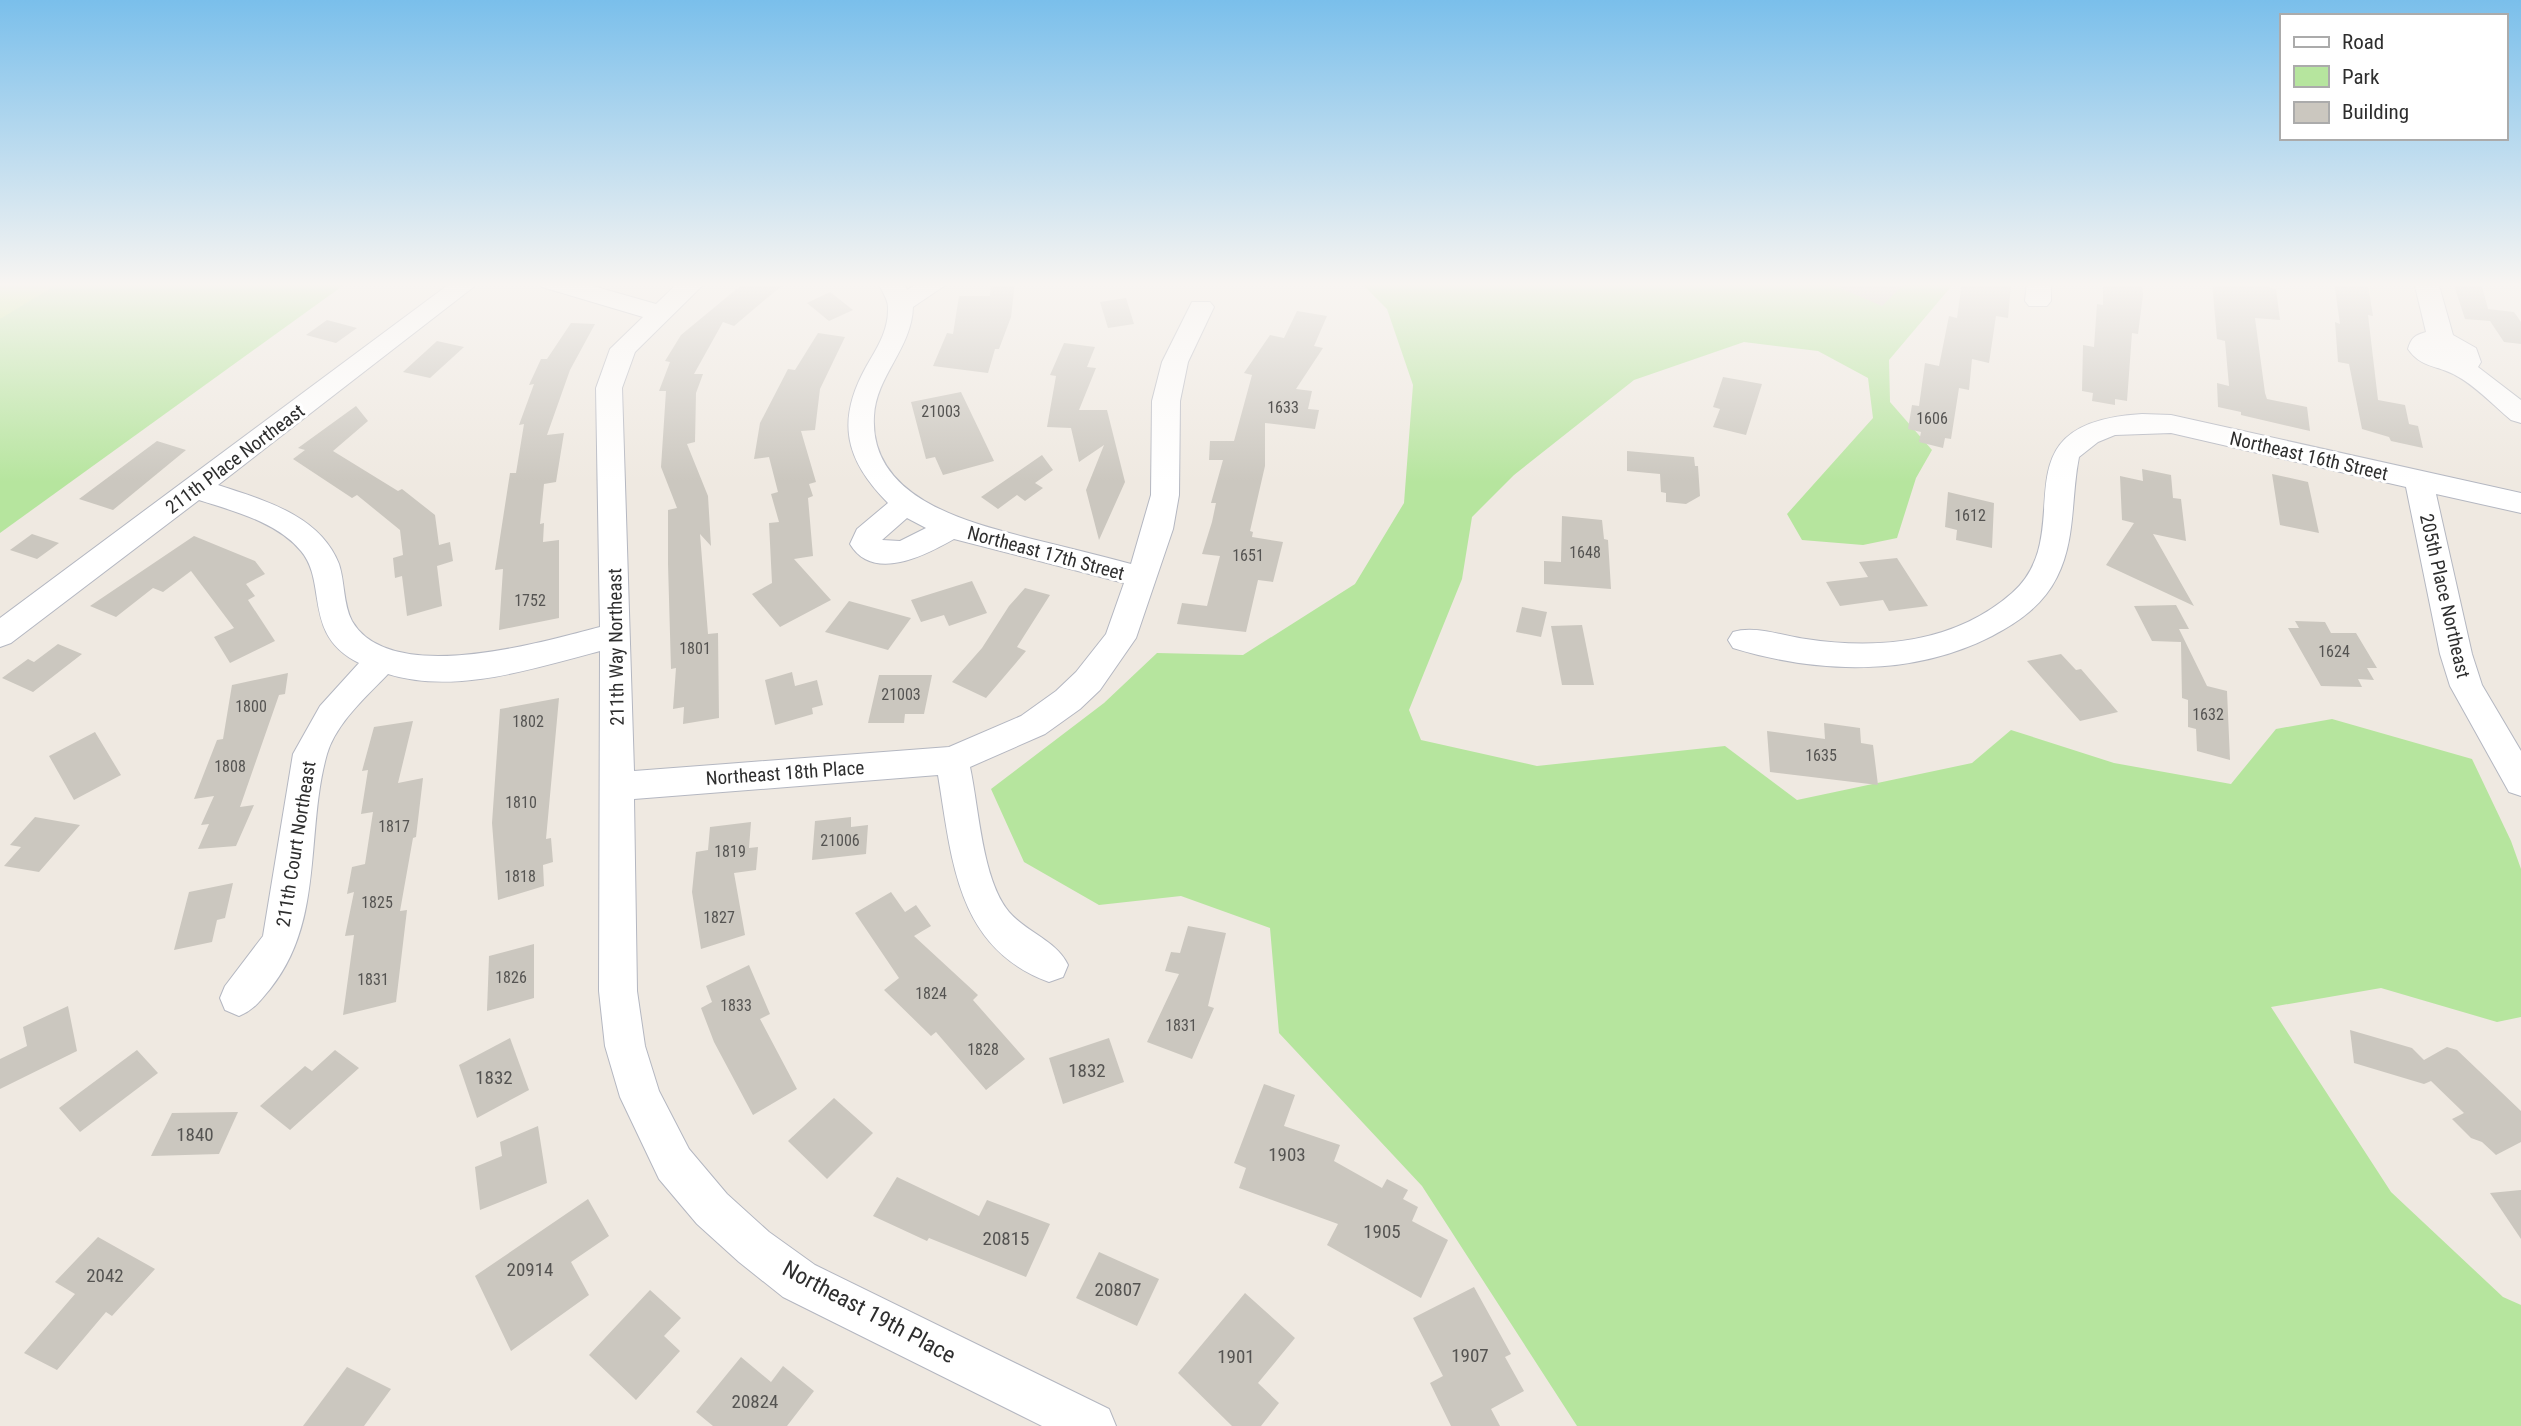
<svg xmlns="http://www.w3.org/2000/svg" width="2521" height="1426" font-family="'Roboto Condensed',sans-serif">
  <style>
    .green { fill: #b6e59e }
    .pitch { fill: #c9ec9a }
    .building { fill: #cbc7bf }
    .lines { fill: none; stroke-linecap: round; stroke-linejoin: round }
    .minor-casing { stroke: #b4b7c1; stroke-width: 2 }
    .minor { fill: #fff; fill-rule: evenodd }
    .labels { text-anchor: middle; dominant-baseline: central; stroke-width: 6; stroke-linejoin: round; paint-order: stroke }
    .number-label { font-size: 16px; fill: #555452 }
    .street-label { font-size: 19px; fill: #2e2e2e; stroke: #fff }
    .near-number-label { font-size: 19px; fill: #555452 }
    .near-street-label { font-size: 23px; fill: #2e2e2e; stroke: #fff }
  </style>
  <rect width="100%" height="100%" fill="#efe9e1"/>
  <!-- green -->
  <g class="green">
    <path d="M0 282H348L0 533Z"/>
    <path d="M1360 282H1955L1889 360 1890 402 1932 450 1916 478 1897 538 1863 545 1802 540 1787 514 1873 418 1868 378 1818 351 1744 342 1634 380 1514 475 1472 517 1462 579 1409 710 1421 740 1537 766 1725 746 1797 800 1972 763 2011 730 2114 763 2231 784 2276 729 2332 719 2472 759 2511 841 2521 869V1017L2497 1022 2381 988 2271 1007 2391 1192 2503 1297 2521 1305V1426H1577L1422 1186 1279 1033 1270 928 1181 896 1099 905 1024 862 991 789 1104 703 1157 653 1243 655 1355 584 1404 503 1413 385 1387 309Z"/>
  </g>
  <!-- pitch -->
  <path class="pitch" d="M0 282H61L0 319Z"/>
  <!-- building -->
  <g class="building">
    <path d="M745 282H786L734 326 723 322 694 374H703L696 393 695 442 687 444 708 496 711 546 700 534 708 634 718 633 719 718 683 724 684 707 673 709 676 668 671 669 668 564V510L677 508 661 467 666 391H659L670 362 665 361 681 335Z"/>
    <path d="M991 282H1015L1011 317 999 349H995L988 373 933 366 947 333 953 334 959 296H990Z"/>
    <path d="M1826 282H1906L1882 306Z"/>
    <path d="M1962 282 2011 284 2008 318 1996 316 1989 363 1972 359 1969 390 1959 388 1951 439 1945 438 1943 448 1919 442 1921 432 1908 429 1912 405 1919 406 1925 363 1939 366 1949 316 1957 318Z"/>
    <path d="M2103 282H2142L2143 295 2138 334 2132 333 2127 401 2115 399V405L2092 401 2093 393 2082 391 2083 345 2094 347 2097 304 2103 305Z"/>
    <path d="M2212 282H2255L2276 289 2280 320 2255 318 2265 393 2267 399 2307 407 2310 431 2241 415V412L2218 407 2217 383 2229 386 2225 341 2217 339Z"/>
    <path d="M2334 282 2368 285 2373 316 2368 315 2378 400 2405 405 2409 424 2418 426 2423 448 2391 441 2389 437 2362 429 2349 364 2338 362 2335 322 2340 324Z"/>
    <path d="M2453 282H2481L2488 309 2514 312 2521 322V344L2504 342 2490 321 2465 319Z"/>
    <path d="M830 292 853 310 829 321 807 303Z"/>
    <path d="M1126 298 1134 324 1108 328 1100 302Z"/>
    <path d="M1297 311 1327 316 1314 346 1323 348 1296 389 1312 391 1308 409 1319 410 1315 429 1265 423V466L1250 531 1253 532 1252 537 1283 542 1273 582 1258 580 1246 632 1177 624 1182 603 1207 606 1220 556 1202 554 1212 522 1216 503H1211L1223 460H1209L1210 441H1234L1252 375 1244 373 1270 335 1284 338Z"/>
    <path d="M327 320 357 328 336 343 306 335Z"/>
    <path d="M571 323 595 324 570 370 547 435 564 433 556 482 544 484 540 524 544 523 543 542 559 540V618L499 630 503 569 495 570 510 473H516L524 424 519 425 534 384 529 385 541 359H547Z"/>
    <path d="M818 333 845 337 820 389 815 430 801 431 816 482 809 484 813 496 808 498 813 556 794 559 831 600 780 627 752 594 772 583 769 523 779 522 771 494 778 492 769 457 754 459 760 423 788 369 795 370Z"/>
    <path d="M437 341 464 347 430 378 403 372Z"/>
    <path d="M1064 343 1095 347 1087 367 1096 368 1079 410H1107L1125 482 1099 540 1086 490 1104 445 1079 462 1071 428 1047 427 1056 376 1050 375Z"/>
    <path d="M1723 377 1762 384 1746 435 1713 427 1720 409 1713 407Z"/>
    <path d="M961 392 994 461 943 475 935 457 926 459 911 402Z"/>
    <path d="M356 406 368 421 333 451 398 491 402 489 435 515 439 545 450 542 453 561 437 566 442 606 407 616 402 576 395 578 393 558 403 555 400 530 357 495 352 498 293 459 305 450 298 448Z"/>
    <path d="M157 441 186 450 113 510 79 499Z"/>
    <path d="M1627 451 1694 457 1695 466H1698L1700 496 1686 504 1666 502V493L1661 492 1660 474 1627 471Z"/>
    <path d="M1042 455 1053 470 1035 483 1043 488 1025 501 1017 495 998 509 981 497Z"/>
    <path d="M2142 469 2171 475 2173 498 2181 499 2186 541 2153 534 2194 606 2106 565 2134 523 2122 520 2120 476 2143 481Z"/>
    <path d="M2272 474 2308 482 2319 533 2280 525Z"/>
    <path d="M1948 492 1994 503 1992 548 1956 540 1957 530 1945 527Z"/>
    <path d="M1562 516 1602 520 1604 539 1608 540 1611 589 1544 584V561L1561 562Z"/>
    <path d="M32 534 59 543 37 559 10 550Z"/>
    <path d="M194 536 255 561 265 574 246 584 255 596 248 600 275 641 230 663 214 637 234 628 191 571 163 592 153 588 116 617 90 606Z"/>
    <path d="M1897 558 1928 606 1889 611 1883 600 1840 606 1826 582 1868 577 1859 562Z"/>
    <path d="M972 581 987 613 949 626 944 615 921 622 911 600Z"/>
    <path d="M1025 588 1050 595 1017 647 1026 651 986 698 952 682 982 648 1009 606Z"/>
    <path d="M849 601 911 618 888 650 825 632Z"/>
    <path d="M2176 605 2189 629H2179L2207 686 2227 691 2230 760 2197 751 2196 729 2188 727V700L2182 698 2181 642 2152 641 2134 606Z"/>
    <path d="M1522 607 1547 612 1541 637 1516 632Z"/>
    <path d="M2295 621 2325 622 2331 633H2356L2377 668H2367L2374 680 2358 679 2362 687 2321 686 2288 628H2299Z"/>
    <path d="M1582 625 1594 685H1562L1551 626Z"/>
    <path d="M58 644 82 654 33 692 2 678 28 659 34 662Z"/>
    <path d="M2061 654 2076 670 2081 669 2118 712 2080 721 2027 661Z"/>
    <path d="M792 672 795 686 817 680 823 705 812 708 813 714 775 725 765 680Z"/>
    <path d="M288 673 285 694 279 695 240 807 254 805 236 846 198 849 209 824 201 825 214 796 194 799 217 740 223 739 232 685Z"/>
    <path d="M879 675H932L924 714H905L904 723H868Z"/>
    <path d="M559 698 546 839 551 838 553 862 543 865 544 886 498 900 492 823 500 709Z"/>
    <path d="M413 721 398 783 423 778 416 837 413 838 400 911 407 910 396 1002 343 1015 354 935 345 936 354 892 347 894 352 867 365 864 373 812 361 814 368 770 362 771 374 727Z"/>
    <path d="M1824 723 1860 728 1861 743 1873 745 1878 785 1770 772 1767 731 1825 739Z"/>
    <path d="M95 732 121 775 74 800 49 756Z"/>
    <path d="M35 817 80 825 39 872 4 866 21 847 10 845Z"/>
    <path d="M851 817V827L868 825 866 854 812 860 815 821Z"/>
    <path d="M751 822 749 848 758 847 756 870 734 873 745 935 701 949 692 892 696 852 708 850 710 827Z"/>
    <path d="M233 883 225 918 217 920 212 942 174 950 189 892Z"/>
    <path d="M891 892 905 912 916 905 931 926 914 936 978 995 973 1000 1025 1059 986 1090 936 1032 931 1036 884 990 899 978 855 913Z"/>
    <path d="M1188 926 1226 933 1208 1006 1214 1008 1192 1059 1147 1042 1179 974 1165 971 1171 952 1180 953Z"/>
    <path d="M534 944V998L487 1011 489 956Z"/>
    <path d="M749 965 770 1014 760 1019 797 1089 753 1115 714 1042 701 1008 712 1002 706 986Z"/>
    <path d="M68 1006 77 1051 0 1089V1059L27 1046 23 1027Z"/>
    <path d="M2350 1030 2412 1048 2424 1060 2447 1047 2457 1050 2521 1111V1142L2496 1155 2482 1142 2471 1138 2452 1119 2464 1113 2431 1081 2424 1084 2354 1063Z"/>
    <path d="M510 1038 529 1090 477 1118 459 1065Z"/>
    <path d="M1109 1038 1124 1082 1063 1104 1049 1058Z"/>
    <path d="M137 1050 158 1073 80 1132 59 1108Z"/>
    <path d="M335 1050 359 1068 290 1130 260 1106 305 1066 312 1071Z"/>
    <path d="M1264 1084 1295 1095 1284 1126 1340 1145 1334 1161 1382 1188 1387 1179 1408 1190 1403 1199 1418 1207 1412 1221 1448 1240 1421 1298 1327 1245 1338 1224 1239 1188 1246 1168 1234 1163Z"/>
    <path d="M834 1098 873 1133 827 1179 788 1141Z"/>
    <path d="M238 1112 219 1154 151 1156 172 1113Z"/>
    <path d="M538 1126 547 1183 480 1210 475 1167 502 1156 500 1142Z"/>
    <path d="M897 1177 979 1216 987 1200 1050 1224 1026 1277 929 1238 927 1241 873 1216Z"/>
    <path d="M2521 1190V1239L2490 1193Z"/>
    <path d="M588 1199 609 1236 571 1262 589 1295 511 1351 475 1276Z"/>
    <path d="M98 1237 155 1269 112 1316 106 1312 57 1370 24 1353 75 1294 55 1282Z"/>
    <path d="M1099 1252 1159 1279 1137 1326 1076 1298Z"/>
    <path d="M1474 1287 1511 1354 1505 1357 1524 1391 1491 1409 1500 1426H1451L1430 1383 1443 1376 1413 1318Z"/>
    <path d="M650 1290 681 1318 664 1336 680 1351 636 1400 589 1355Z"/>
    <path d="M1245 1293 1295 1338 1258 1383 1279 1403 1261 1426H1232L1178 1373Z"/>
    <path d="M741 1357 771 1382 783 1366 814 1391 787 1426H713L696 1412Z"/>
    <path d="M347 1367 391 1389 364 1426H303Z"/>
  </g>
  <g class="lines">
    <defs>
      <g id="minor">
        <path d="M452 282H480L218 485C263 500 320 515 339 564 345 582 343 604 352 621 390 687 542 642 600 627L596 388 610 349 643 317 542 287 539 282H579L656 304 679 282H706L635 352 622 388 634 771 949 747 1021 716 1056 691 1076 672 1106 634 1124 583 954 539C926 555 873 583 850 544L857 529 888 503C845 460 836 421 866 367 877 348 889 330 888 307 888 299 881 290 878 282H903L907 290 920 282H950L913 307C912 348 876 376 874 416 869 500 971 523 1032 539 1065 547 1098 555 1131 564L1151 495 1152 401 1162 362 1192 302H1210L1214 307 1188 362 1180 401 1179 495 1173 529 1136 638 1100 690 1080 709 1045 734 970 767C979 808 982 880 1009 912 1026 932 1057 941 1068 965L1063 977 1049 982C956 948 952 859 938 775L634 799 637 991 645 1046 659 1091 689 1149 727 1194 769 1232 815 1265 1109 1409 1116 1426H1042L783 1297 739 1262 697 1224 659 1179 620 1097 605 1046 599 991 600 651C535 668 455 695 388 674 367 696 336 723 327 754 305 832 325 921 270 989 260 1001 254 1010 239 1016L225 1010 220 998 225 986 263 936 293 754 320 706 359 663C302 635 328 583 301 551 277 522 233 511 199 500L11 643 0 647V618ZM907 518 926 528 900 541 882 540Z"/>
        <path d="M2027 282H2051V301L2047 306H2029L2025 301Z"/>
        <path d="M2414 282H2438L2453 335 2476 348 2481 362 2478 367 2521 400V423L2511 420C2494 406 2475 385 2455 375 2437 365 2421 368 2408 349 2411 338 2415 335 2426 332Z"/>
        <path d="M2142 414 2171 415 2521 493V513L2436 494 2472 654 2482 685 2521 751V796L2509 792 2450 686 2440 654 2406 487 2171 433 2115 435 2098 442 2079 457C2071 496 2076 540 2057 577 2043 605 2019 622 1992 636 1912 677 1818 674 1733 648L1728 640 1733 632C1755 625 1783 636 1806 639 1878 650 1955 643 2012 593 2083 530 1989 423 2142 414Z"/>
      </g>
    </defs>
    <!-- minor casing -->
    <use href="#minor" class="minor-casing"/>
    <!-- minor -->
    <use href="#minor" class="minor"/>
  </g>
  <!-- sky -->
  <linearGradient id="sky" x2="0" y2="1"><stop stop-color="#7abfeb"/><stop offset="0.59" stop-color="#f8f5f2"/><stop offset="1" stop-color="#f8f5f2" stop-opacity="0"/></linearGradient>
  <rect width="2521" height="482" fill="url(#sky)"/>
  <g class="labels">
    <!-- number labels -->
    <g class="number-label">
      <text x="1283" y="407">1633</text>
      <text x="941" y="411">21003</text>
      <text x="1932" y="418">1606</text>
      <text x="1970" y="515">1612</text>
      <text x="1585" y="552">1648</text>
      <text x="1248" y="555">1651</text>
      <text x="530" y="600">1752</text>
      <text x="695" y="648">1801</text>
      <text x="2334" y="651">1624</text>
      <text x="901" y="694">21003</text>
      <text x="251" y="706">1800</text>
      <text x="2208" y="714">1632</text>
      <text x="528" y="721">1802</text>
      <text x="1821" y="755">1635</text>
      <text x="230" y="766">1808</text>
      <text x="521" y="802">1810</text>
      <text x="394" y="826">1817</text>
      <text x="840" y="840">21006</text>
      <text x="730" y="851">1819</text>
      <text x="520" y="876">1818</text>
      <text x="377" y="902">1825</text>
      <text x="719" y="917">1827</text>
      <text x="511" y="977">1826</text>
      <text x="373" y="979">1831</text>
      <text x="931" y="993">1824</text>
      <text x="736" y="1005">1833</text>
      <text x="1181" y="1025">1831</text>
      <text x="983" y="1049">1828</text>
    </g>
    <!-- street labels -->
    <g class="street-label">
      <text transform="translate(2309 456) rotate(13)">Northeast 16th Street</text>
      <text transform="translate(235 459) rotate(-37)">211th Place Northeast</text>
      <text transform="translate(1046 553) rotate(15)">Northeast 17th Street</text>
      <text transform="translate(2445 596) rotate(77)">205th Place Northeast</text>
      <text transform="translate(616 647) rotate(-91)">211th Way Northeast</text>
      <text transform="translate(785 773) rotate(-4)">Northeast 18th Place</text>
      <text transform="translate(296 844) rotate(-81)">211th Court Northeast</text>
    </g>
    <!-- near-number labels -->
    <g class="near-number-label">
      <text x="1087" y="1070">1832</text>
      <text x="494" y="1077">1832</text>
      <text x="195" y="1134">1840</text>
      <text x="1287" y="1154">1903</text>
      <text x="1382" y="1231">1905</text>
      <text x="1006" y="1238">20815</text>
      <text x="530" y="1269">20914</text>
      <text x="105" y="1275">2042</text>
      <text x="1118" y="1289">20807</text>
      <text x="1470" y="1355">1907</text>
      <text x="1236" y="1356">1901</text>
      <text x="755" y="1401">20824</text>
    </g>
    <!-- near-street labels -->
    <g class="near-street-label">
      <text transform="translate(869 1312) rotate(28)">Northeast 19th Place</text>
    </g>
  </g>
  <!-- legend -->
  <rect x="2280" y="14" width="228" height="126" fill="#ffffff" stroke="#ababab" stroke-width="2"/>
  <rect x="2294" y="37" width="35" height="10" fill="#ffffff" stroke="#ababab" stroke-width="2"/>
  <text x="2342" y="49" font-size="21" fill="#2e2e2e">Road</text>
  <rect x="2294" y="66" width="35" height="21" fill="#b6e59e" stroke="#ababab" stroke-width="2"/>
  <text x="2342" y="84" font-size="21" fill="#2e2e2e">Park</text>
  <rect x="2294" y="102" width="35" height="21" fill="#cbc7bf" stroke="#ababab" stroke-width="2"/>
  <text x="2342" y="119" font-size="21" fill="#2e2e2e">Building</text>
</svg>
